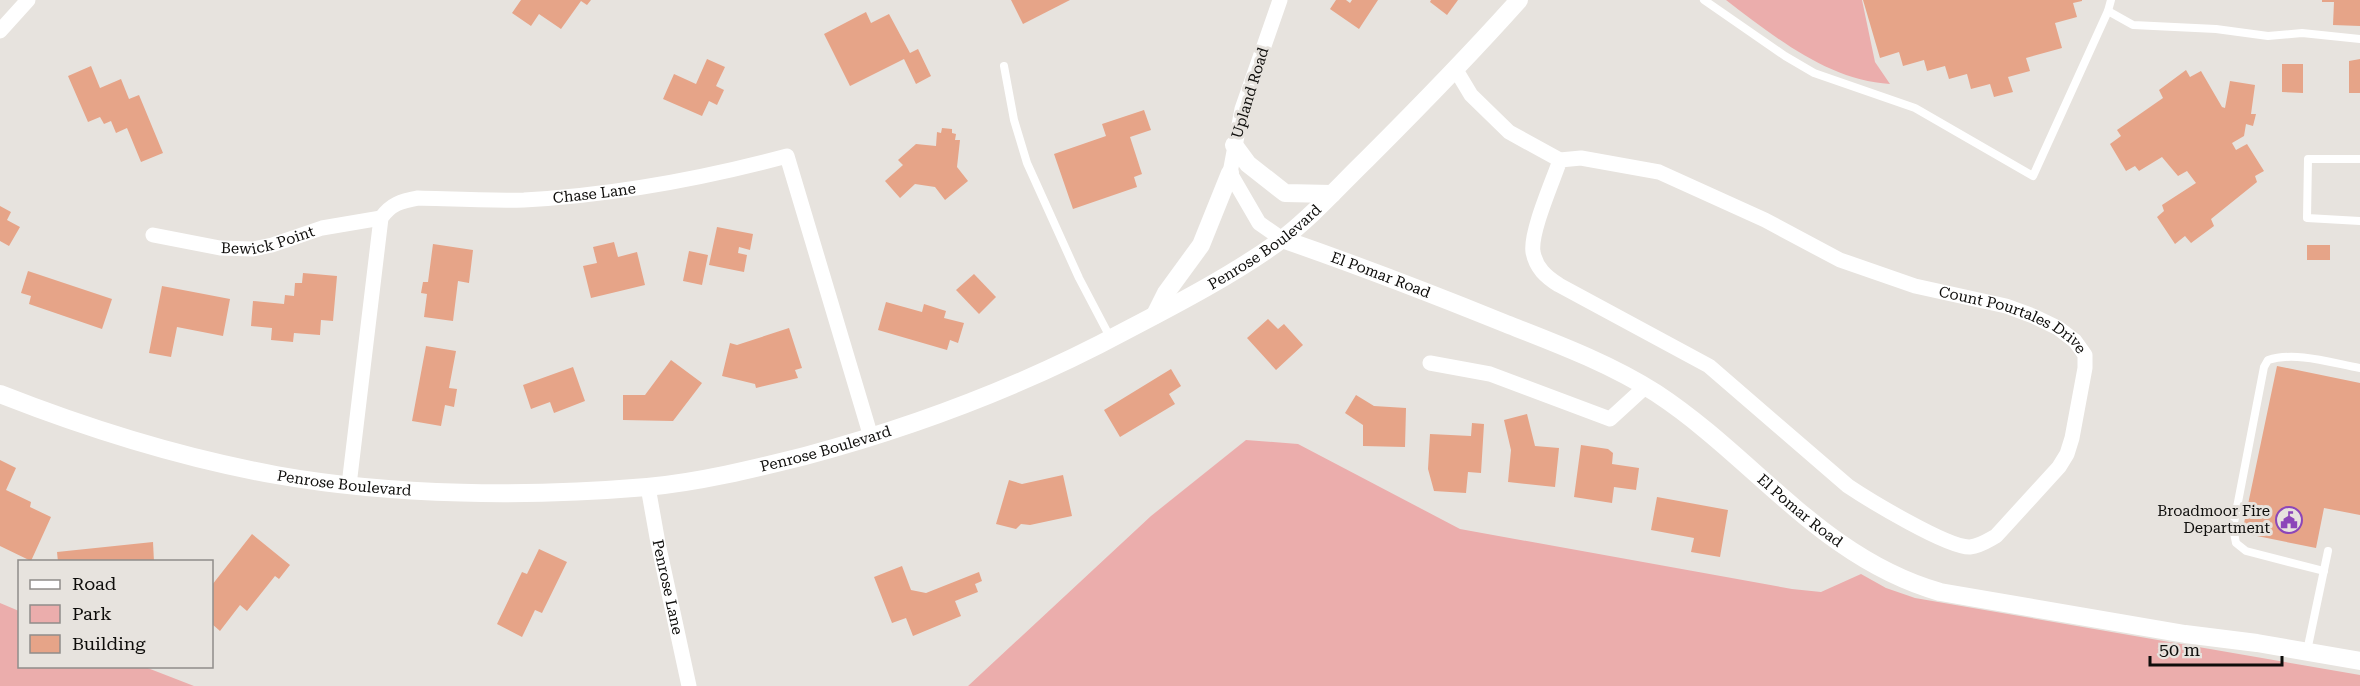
<svg xmlns="http://www.w3.org/2000/svg" width="2360" height="686" font-family="'Roboto Serif',serif">
  <style>
    .green { fill: #ebadac }
    .building { fill: #e6a488 }
    .lines { fill: none; stroke-linecap: round; stroke-linejoin: round }
    .service { stroke: #fff; stroke-width: 8 }
    .minor { stroke: #fff; stroke-width: 15 }
    .tertiary { stroke: #fff; stroke-width: 18 }
    .labels { text-anchor: middle; dominant-baseline: central; stroke-width: 6; stroke-linejoin: round; paint-order: stroke }
    .street-label { font-size: 15px; fill: #0e0d0b; stroke: #e7e3de }
    .poi-label { font-size: 15px; fill: #0e0d0b; stroke: #e7e3de; text-anchor: end }
  </style>
  <rect width="100%" height="100%" fill="#e7e3de"/>
  <!-- green -->
  <g class="green">
    <path d="M1726 0H1862L1875 62 1890 84C1829 81 1773 36 1726 0Z"/>
    <path d="M1246 440 1298 444 1460 529 1792 589 1821 592 1861 574 1886 588 1915 598 2360 675V686H968L1151 516Z"/>
    <path d="M0 603 19 611 20 666 145 667 194 686H0Z"/>
  </g>
  <!-- building -->
  <g class="building">
    <path d="M521 0H591L587 5 581 1 561 29 539 14 531 26 512 13Z"/>
    <path d="M1011 0H1070L1023 24Z"/>
    <path d="M1336 0H1346L1350 3 1352 0H1378L1359 29 1330 9Z"/>
    <path d="M1431 0H1458L1447 15 1430 2Z"/>
    <path d="M1863 0H2082V1L2073 3 2077 17 2055 23 2062 48 2026 58 2030 71 2008 77 2013 92 1994 97 1990 84 1971 89 1967 74 1949 79 1945 66 1927 71 1924 60 1903 66 1899 52 1880 58Z"/>
    <path d="M2322 0H2360V26L2333 25 2334 2H2322Z"/>
    <path d="M866 12 871 23 889 14 910 53 918 49 931 76 916 84 904 59 850 86 824 34Z"/>
    <path d="M707 59 725 67 716 86 724 90 717 105 709 101 702 116 663 99 674 74 696 84Z"/>
    <path d="M2360 59V93H2349V61Z"/>
    <path d="M2282 64H2303V93L2282 92Z"/>
    <path d="M91 66 100 88 121 79 129 99 139 95 163 153 141 162 127 128 116 133 111 121 104 124 100 117 88 122 68 76Z"/>
    <path d="M2186 70 2190 77 2201 71 2222 107 2225 108 2230 81 2255 85 2251 114H2256L2253 126 2246 124 2244 136 2232 143 2236 150 2247 144 2264 171 2255 176 2257 182 2211 219 2214 226 2191 243 2185 236 2175 244 2157 217 2164 211 2162 205 2196 183 2187 171 2178 176 2162 157 2139 171 2135 166 2126 171 2110 144 2121 136 2117 130 2163 98 2159 90Z"/>
    <path d="M1144 110 1151 130 1130 137 1142 174 1134 177 1137 187 1073 209 1054 154 1106 136 1102 124Z"/>
    <path d="M942 128 952 129V133L956 134 955 140H960L957 167 968 181 945 200 935 187 915 184 900 198 885 181 903 165 898 160 916 144 936 146 937 132 941 133Z"/>
    <path d="M0 206 11 212 7 220 20 227 9 246 0 241Z"/>
    <path d="M717 227 753 234 750 250 739 247 738 253 747 255 744 272 709 265Z"/>
    <path d="M614 242 618 257 637 252 645 285 591 298 583 266 597 263 593 247Z"/>
    <path d="M433 244 473 250 469 283 458 281 453 321 424 317 427 294 421 293 423 282H428Z"/>
    <rect x="2307" y="245" width="23" height="15"/>
    <path d="M689 251 708 255 702 285 683 281Z"/>
    <path d="M28 271 112 299 102 329 29 304 31 296 21 293Z"/>
    <path d="M303 273 337 276 333 321 321 320 320 335 294 333 293 342 271 340 272 328 251 326 253 301 284 304 285 295 294 296 295 283H302Z"/>
    <path d="M974 274 996 297 979 314 956 290Z"/>
    <path d="M162 286 230 299 223 336 177 327 171 357 149 353Z"/>
    <path d="M886 302 922 312 924 304 946 311 944 318 964 323 958 343 950 340 947 350 878 330Z"/>
    <path d="M1268 319 1278 329 1284 324 1303 345 1276 370 1247 338Z"/>
    <path d="M789 328 802 368 795 370 798 378 756 388 755 384 722 376 730 343 737 345Z"/>
    <path d="M426 346 456 351 449 388 457 389 454 407 445 405 441 426 412 421Z"/>
    <path d="M671 360 702 383 673 421 623 420V395H645Z"/>
    <path d="M2277 366 2360 383V515L2324 508 2316 548 2242 533Z"/>
    <path d="M573 367 585 401 554 413 550 402 531 409 523 385Z"/>
    <path d="M1171 369 1181 386 1169 394 1175 404 1120 437 1104 410Z"/>
    <path d="M1356 395 1374 406 1406 408 1405 447 1363 446V425L1345 413Z"/>
    <path d="M1527 414 1535 446 1559 448 1555 487 1508 482 1511 450 1504 420Z"/>
    <path d="M1472 423 1484 424 1481 473 1468 472 1466 493 1434 491 1428 469 1430 434 1471 436Z"/>
    <path d="M1581 445 1608 449 1613 453 1612 464 1639 468 1636 490 1614 487 1612 503 1574 497Z"/>
    <path d="M0 460 16 468 6 490 31 502 30 507 51 517 31 561 0 546Z"/>
    <path d="M1063 475 1072 516 1030 525 1021 524 1016 529 996 524 1009 480 1022 484Z"/>
    <path d="M1657 497 1728 510 1720 557 1691 552 1694 538 1651 530Z"/>
    <path d="M252 534 290 565 279 579 275 576 247 611 240 605 220 631 212 624V585Z"/>
    <path d="M153 542 154 562H58L57 552Z"/>
    <path d="M539 549 567 562 542 613 535 610 522 637 497 624 522 572 527 574Z"/>
    <path d="M902 566 911 590 926 593 979 572 982 581 975 584 978 592 955 601 961 616 913 636 906 618 892 623 874 577Z"/>
  </g>
  <g class="lines">
    <!-- service -->
    <g class="service">
      <path d="M1704 0 1785 56 1814 73 1915 108 2033 176 2108 11 2111 0"/>
      <path d="M2108 11 2133 25 2216 29 2268 36 2302 33 2360 39"/>
      <path d="M1004 66 1014 120 1027 163 1079 278 1111 339"/>
      <path d="M2360 159H2308L2307 218 2360 221"/>
      <path d="M2324 571 2246 551 2236 543 2233 528 2264 367 2268 360C2296 351 2332 363 2360 368"/>
      <path d="M2307 651 2328 551"/>
    </g>
    <!-- minor -->
    <g class="minor">
      <path d="M1280 0 1242 109 1230 173 1259 223 1282 239"/>
      <path d="M0 31 28 0"/>
      <path id="s1" d="M1456 70 1471 95 1509 132 1560 160 1581 158 1659 172 1765 220 1840 260 1915 286 2006 306 2033 316 2058 328 2075 341 2085 355V368L2072 438 2067 454 2059 467 1996 536C1987 541 1980 546 1970 547 1948 548 1869 500 1848 486L1709 366 1559 285C1546 277 1536 268 1533 252 1530 232 1553 181 1560 160"/>
      <path id="s2" d="M153 235 220 248 253 249 272 245 322 228 381 218"/>
      <path d="M1430 363 1490 374 1610 419 1645 387"/>
      <path id="s3" d="M349 485 381 218C391 204 401 201 418 198 453 199 489 201 524 200 613 195 701 179 787 156L871 437"/>
      <path id="s4" d="M648 487 658 543 689 686"/>
    </g>
    <!-- tertiary -->
    <g class="tertiary">
      <path d="M1234 145 1248 164 1285 193 1332 194"/>
      <path id="s5" d="M1282 239C1357 265 1430 293 1504 323 1555 343 1609 363 1656 393 1755 458 1821 558 1940 592L2185 634 2257 643 2360 661"/>
      <path d="M1155 315 1166 293 1201 245 1230 173"/>
      <path id="s6" d="M0 394C89 429 182 458 276 475 394 496 528 497 647 487 700 482 753 469 805 456 917 426 1025 385 1127 330 1177 304 1236 273 1281 240 1312 217 1339 186 1367 159 1419 107 1470 55 1519 0"/>
    </g>
  </g>
  <!-- icons -->
  <defs>
    <symbol id="civic-ring" viewBox="-11 -11 22 22"><circle r="9.5" fill="#e7e3de" stroke="#8c46b9" stroke-width="1.5"/><path d="M-.6-6.5H3V-4.5H.6V-3L4-1V1h2V6H-6V1h2V-1L-.6-3ZM-1.2 2.5V6h2.4V2.5Z" fill="#8c46b9"/></symbol>
  </defs>
  <g fill-rule="evenodd">
    <use href="#civic-ring" x="2274" y="505" width="30" height="30"/>
  </g>
  <g class="labels">
    <!-- street labels -->
    <g class="street-label">
      <text transform="translate(1250 93) rotate(-73)">Upland Road</text>
      <text stroke="none"><textPath href="#s3" startOffset="489">Chase Lane</textPath></text>
      <text stroke="none"><textPath href="#s2" startOffset="117">Bewick Point</textPath></text>
      <text stroke="none"><textPath href="#s6" startOffset="1329">Penrose Boulevard</textPath></text>
      <text stroke="none"><textPath href="#s5" startOffset="105">El Pomar Road</textPath></text>
      <text stroke="none"><textPath href="#s1" startOffset="626">Count Pourtales Drive</textPath></text>
      <text stroke="none"><textPath href="#s6" startOffset="843">Penrose Boulevard</textPath></text>
      <text stroke="none"><textPath href="#s6" startOffset="357">Penrose Boulevard</textPath></text>
      <text stroke="none"><textPath href="#s5" startOffset="591">El Pomar Road</textPath></text>
      <text stroke="none"><textPath href="#s4" startOffset="102">Penrose Lane</textPath></text>
    </g>
    <!-- poi labels -->
    <g class="poi-label">
      <text x="2270" y="511">Broadmoor Fire<tspan x="2270" dy="17">Department</tspan></text>
    </g>
  </g>
  <!-- legend -->
  <rect x="18" y="560" width="195" height="108" fill="#e7e3de" stroke="#908d8a" stroke-width="1.5"/>
  <rect x="30" y="580" width="30" height="9" fill="#ffffff" stroke="#908d8a" stroke-width="1.5"/>
  <text x="72" y="590" font-size="18" fill="#0e0d0b">Road</text>
  <rect x="30" y="605" width="30" height="18" fill="#ebadac" stroke="#908d8a" stroke-width="1.5"/>
  <text x="72" y="620" font-size="18" fill="#0e0d0b">Park</text>
  <rect x="30" y="635" width="30" height="18" fill="#e6a488" stroke="#908d8a" stroke-width="1.5"/>
  <text x="72" y="650" font-size="18" fill="#0e0d0b">Building</text>
  <!-- scale -->
  <path d="M2150 656v9h132v-9" fill="none" stroke="#0e0d0b" stroke-width="3"/>
  <text x="2159" y="656" font-size="18" fill="#0e0d0b" stroke="#e7e3de" stroke-width="4.5" paint-order="stroke">50 m</text>
</svg>
